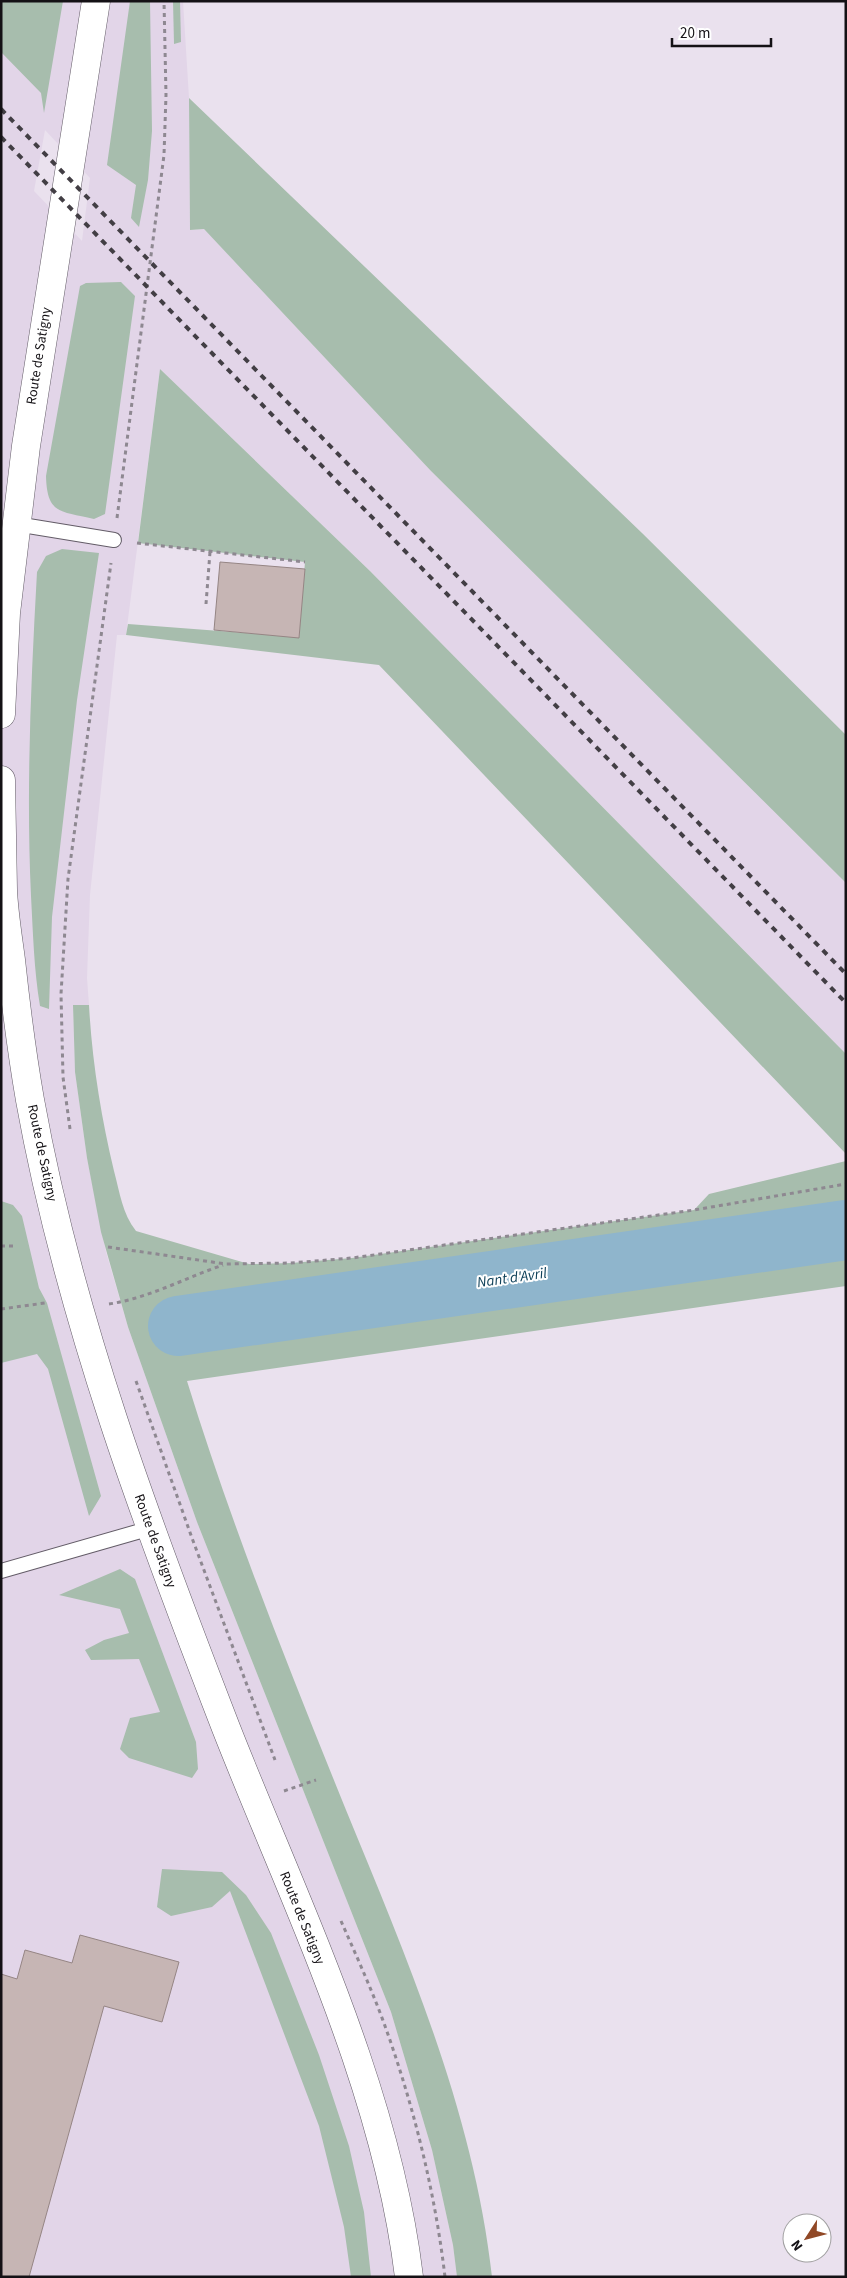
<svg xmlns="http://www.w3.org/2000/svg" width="847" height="2278" font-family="'Source Sans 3',sans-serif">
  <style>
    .built { fill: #e2d5e8; fill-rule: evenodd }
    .green { fill: #a7bdad }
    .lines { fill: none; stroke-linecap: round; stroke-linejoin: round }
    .river { stroke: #8fb5cc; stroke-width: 60 }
    .building { fill: #c6b5b4; stroke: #958584 }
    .service-casing { stroke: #635c67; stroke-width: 16 }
    .tertiary-casing { stroke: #635c67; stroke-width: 29 }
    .path { stroke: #8e8891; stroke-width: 3; stroke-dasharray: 4 4; stroke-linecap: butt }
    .service { stroke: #fff; stroke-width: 14 }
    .tertiary { stroke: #fff; stroke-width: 28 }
    .rail { stroke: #423e44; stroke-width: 4; stroke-dasharray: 6 6; stroke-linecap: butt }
    .labels { text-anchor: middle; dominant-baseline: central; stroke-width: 4; stroke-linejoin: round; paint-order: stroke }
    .street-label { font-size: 14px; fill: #141115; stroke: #fff }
    .water-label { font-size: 15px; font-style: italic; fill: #0f4159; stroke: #fff }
  </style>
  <rect width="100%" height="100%" fill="#eae1ee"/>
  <!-- built -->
  <path class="built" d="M1 1H183L189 98 190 230 204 229 431 471 846 883V1054L370 571 160 369 126 635H117L90 895 87 978 89 1005H73L75 1072 87 1158 106 1252 128 1327 197 1522 391 2012 432 2150 453 2245 457 2277H1ZM45 130 90 178 82 241 34 191Z"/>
  <!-- green -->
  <g class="green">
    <path d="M1 1H63L44 113 41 93 1 52Z"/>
    <path d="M130 1H150L152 131 148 180 139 227 131 218 136 185 107 165Z"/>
    <path d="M173 1H180L181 42 174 44Z"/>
    <path d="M189 98 642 533 846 735V883L431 471 204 229 190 230Z"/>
    <path d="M121 282 135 296 105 514 94 519C61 511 47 515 46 476L80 286 86 283Z"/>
    <path d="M160 369 370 571 846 1054V1154L379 665 126 635 128 624 299 637 305 562 138 543Z"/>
    <path d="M62 549 99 553 77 700 52 917 49 1009 40 1006C34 970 33 933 31 896 26 788 31 680 37 572L46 556Z"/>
    <path d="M89 1005C92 1061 101 1116 114 1171 120 1193 122 1213 136 1231L249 1264 291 1263 352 1258 694 1210 709 1194 846 1161V1214L159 1310 171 1313 176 1344 846 1248V1286L187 1381C232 1527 289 1669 346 1810 408 1961 474 2114 492 2277H457L453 2245 432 2150 391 2012 197 1522 128 1327 101 1232 87 1158 75 1072 73 1005Z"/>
    <path d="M1 1201 13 1205 22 1216 39 1288 47 1303 101 1496 89 1516 48 1369 37 1354 1 1363Z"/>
    <path d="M120 1569 135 1579 196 1742 198 1769 192 1778 129 1758 120 1749 130 1718 160 1712 139 1659 91 1660 85 1650 104 1640 129 1633 120 1609 59 1595Z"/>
    <path d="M162 1869 222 1872 246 1895 271 1933 319 2055 349 2146 364 2212 371 2277H351L344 2227 319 2126 230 1891 212 1907 171 1916 157 1907Z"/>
  </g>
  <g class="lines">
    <!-- river -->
    <path class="river" d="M178 1326 846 1230"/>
  </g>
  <!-- building -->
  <g class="building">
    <path d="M220 562 305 569 299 638 214 630Z"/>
    <path d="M80 1935 179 1962 162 2022 104 2006 29 2277H1V1974L17 1979 25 1950 72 1963Z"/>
  </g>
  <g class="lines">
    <defs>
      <g id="service">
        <path d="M16 524 114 540"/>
        <path d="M1 1571 151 1528"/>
      </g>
      <g id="tertiary">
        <path d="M1 714 6 613 26 446 96 1"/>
        <path d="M1 780C2 817 2 854 3 890 4 913 8 937 11 960 16 1007 22 1054 30 1100 69 1317 147 1524 226 1728 296 1906 386 2086 409 2277"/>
      </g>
    </defs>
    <!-- service casing -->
    <use href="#service" class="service-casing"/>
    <!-- tertiary casing -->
    <use href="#tertiary" class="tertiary-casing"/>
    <!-- path -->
    <g class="path">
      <path d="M117 518 164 155 166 95 164 1"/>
      <path d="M137 543 305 562"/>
      <path d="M206 604 210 552"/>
      <path d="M70 1129 63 1077 61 994 68 879 111 563"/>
      <path d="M1 1246H14"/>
      <path d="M108 1247 226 1264 291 1263 352 1258 694 1210 846 1184"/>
      <path d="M109 1304C149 1298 185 1278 223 1265"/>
      <path d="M1 1309 45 1303"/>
      <path d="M136 1381 192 1538 275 1760"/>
      <path d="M284 1791 316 1780"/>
      <path d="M341 1921C356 1955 372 1990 385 2026 414 2107 435 2192 445 2277"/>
    </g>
    <!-- service -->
    <use href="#service" class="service"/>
    <!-- tertiary -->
    <use href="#tertiary" class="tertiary"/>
    <!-- rail -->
    <g class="rail">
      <path d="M1 109 846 974"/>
      <path d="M1 137 846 1003"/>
    </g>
  </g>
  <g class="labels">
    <!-- street labels -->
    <g class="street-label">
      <text transform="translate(39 356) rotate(-81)">Route de Satigny</text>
      <text transform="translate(42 1153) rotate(78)">Route de Satigny</text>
      <text transform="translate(155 1541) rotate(70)">Route de Satigny</text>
      <text transform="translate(302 1918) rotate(68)">Route de Satigny</text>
    </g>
    <!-- water labels -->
    <g class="water-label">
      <text transform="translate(512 1278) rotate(-8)">Nant d'Avril</text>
    </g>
  </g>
  <!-- border -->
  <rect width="847" height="2278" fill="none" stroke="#141115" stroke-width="5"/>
  <!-- north arrow -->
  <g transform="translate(807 2238) rotate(234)"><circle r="24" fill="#ffffff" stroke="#a1a0a1"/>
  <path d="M0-4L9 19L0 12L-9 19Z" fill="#904826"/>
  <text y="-8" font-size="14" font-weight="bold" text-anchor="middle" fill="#141115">N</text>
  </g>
  <!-- scale -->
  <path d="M672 38v8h99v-8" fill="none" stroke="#141115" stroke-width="2.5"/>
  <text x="680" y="38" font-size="15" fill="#141115" stroke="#ffffff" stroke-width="4" paint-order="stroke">20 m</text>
</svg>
